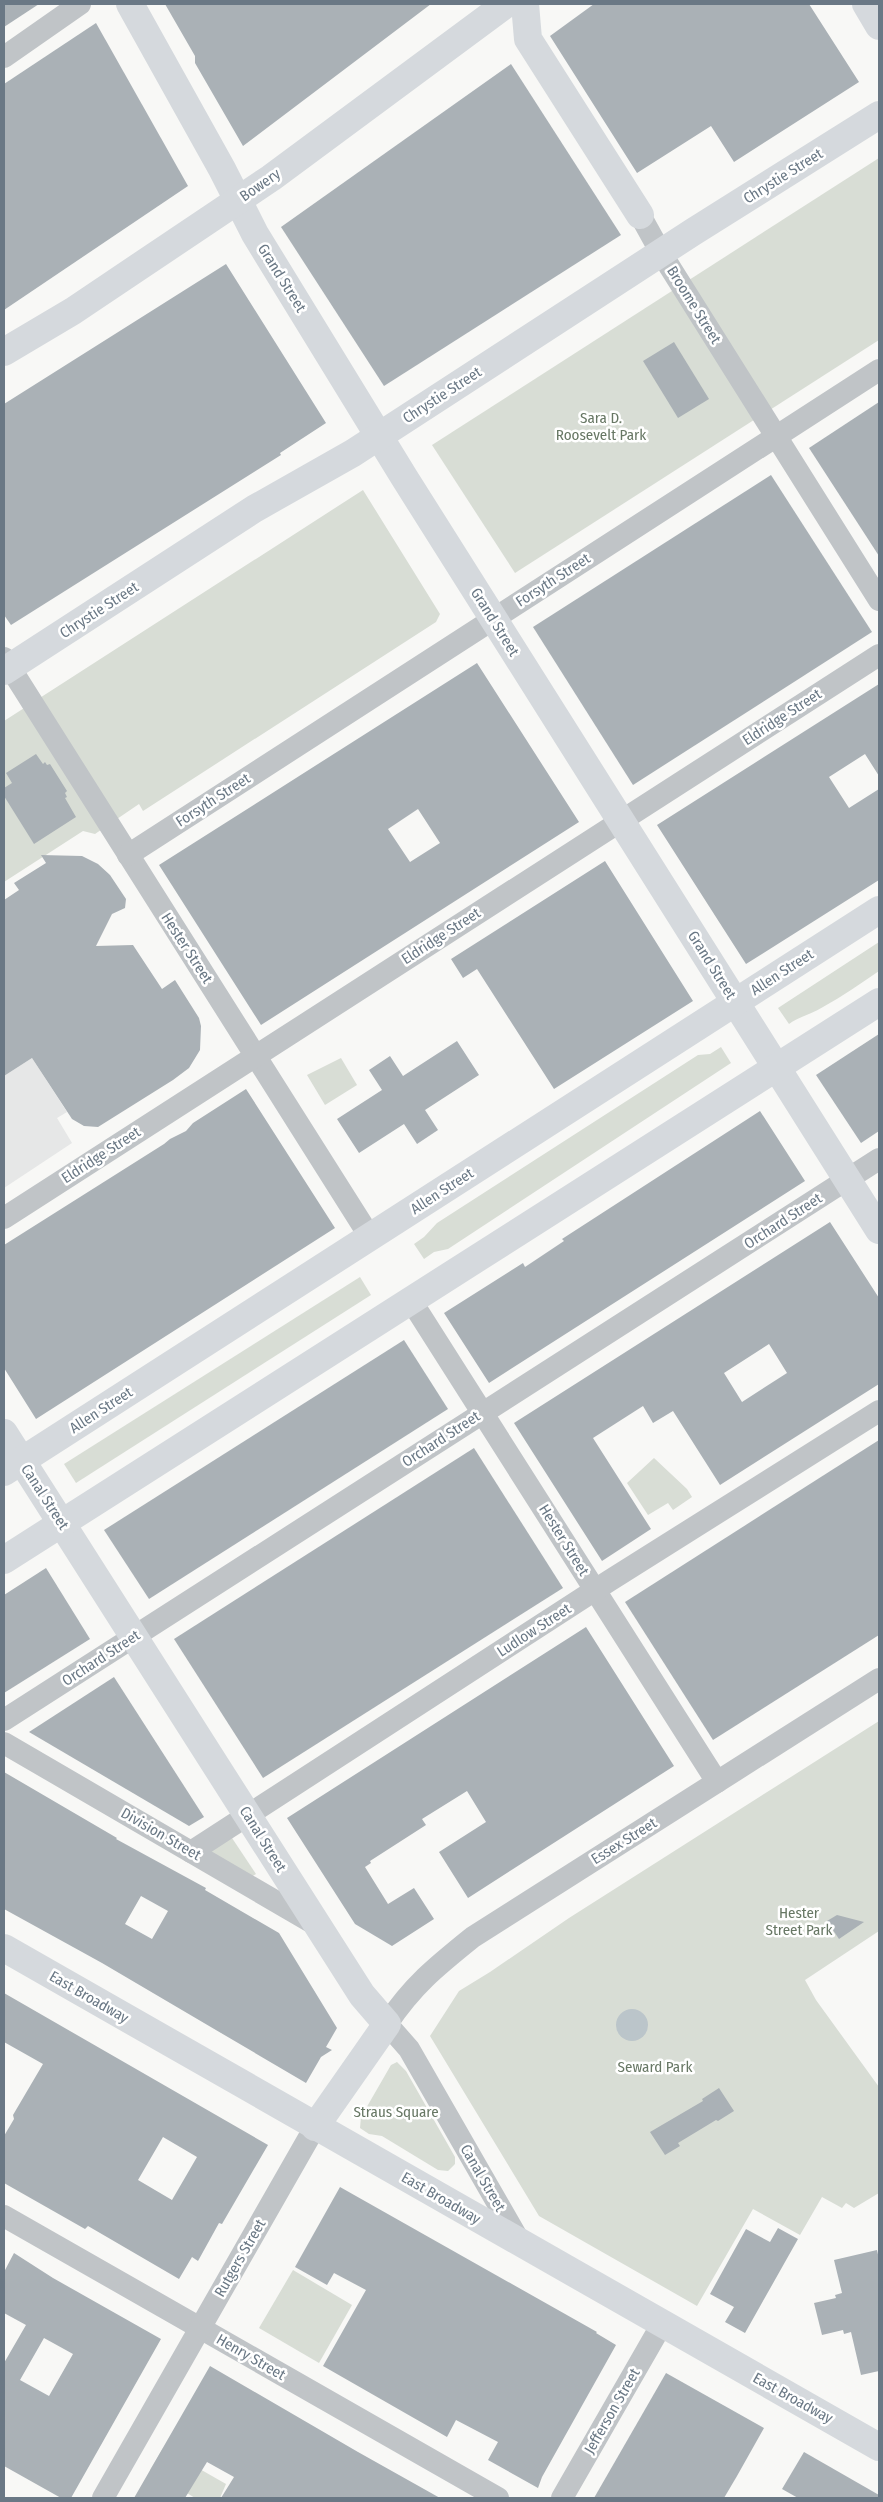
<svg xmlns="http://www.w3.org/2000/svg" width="883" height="2502" font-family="'Fira Sans Condensed',sans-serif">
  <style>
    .built { fill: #e6e7e7 }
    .green { fill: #d8ddd5 }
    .water { fill: #bbc5ca }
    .building { fill: #aab1b6; fill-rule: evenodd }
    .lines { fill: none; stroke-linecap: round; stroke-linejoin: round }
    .minor { stroke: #c0c4c7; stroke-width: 22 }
    .major { stroke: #d5d9dd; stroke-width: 28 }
    .labels { text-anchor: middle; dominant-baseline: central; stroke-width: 5; stroke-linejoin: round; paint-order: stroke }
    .street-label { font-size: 15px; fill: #6a7885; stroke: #fff }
    .park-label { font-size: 15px; fill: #677764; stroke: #fff }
  </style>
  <rect width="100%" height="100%" fill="#f8f8f6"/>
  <!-- built -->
  <path class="built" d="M32 1058 67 1112 57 1118 72 1143 4 1188V1076Z"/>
  <!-- green -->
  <g class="green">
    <path d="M879 158V340L515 573 432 445Z"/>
    <path d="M363 490 440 614 436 622 143 811 139 804 95 834 83 831 4 882V721Z"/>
    <path d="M879 942V971C861 983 843 996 823 1007 812 1014 800 1016 789 1024L778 1008Z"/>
    <path d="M721 1047 731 1063 448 1249 434 1252 424 1259 414 1244 424 1237 437 1223 698 1055 710 1054Z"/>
    <path d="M341 1058 357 1085 325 1105 307 1075Z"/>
    <path d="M360 1277 371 1295 76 1483 64 1464Z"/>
    <path d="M654 1458 687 1489 692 1497 673 1510 668 1503 648 1515 627 1483Z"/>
    <path d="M879 1721V1931L805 1980 816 2000 879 2087V2193L854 2208 846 2203 842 2208 822 2197 800 2235 753 2209 697 2306 539 2216 430 2036 459 1991 490 1972 569 1918Z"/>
    <path d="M232 1838 256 1874 251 1877 210 1851Z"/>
    <path d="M397 2062 406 2071 455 2157V2164L448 2171 438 2170 382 2136 369 2134 360 2128 361 2117 391 2065Z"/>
    <path d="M293 2270 352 2305 319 2363 259 2328Z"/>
    <path d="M163 2448 226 2484 220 2498H195L150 2470Z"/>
  </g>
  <!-- water -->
  <circle class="water" cx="632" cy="2025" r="16"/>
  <!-- building -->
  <g class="building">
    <path d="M4 4H39L4 27Z"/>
    <path d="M165 4H431L243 146 195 63V56Z"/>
    <path d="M594 4H809L859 82 734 162 711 126 637 173 550 36Z"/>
    <path d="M96 23 188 186 4 310V84Z"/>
    <path d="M511 64 621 235 384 386 281 227Z"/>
    <path d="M226 264 326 423 280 453 281 455 11 625 4 615V404Z"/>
    <path d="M674 342 709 399 678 418 643 361Z"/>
    <path d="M879 402V556L809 448Z"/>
    <path d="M771 475 872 632 633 785 533 627Z"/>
    <path d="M477 663 579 822 261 1025 159 865ZM418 809 440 843 410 862 388 829Z"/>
    <path d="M879 684V776L865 754 829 777 849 808 879 789V880L746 964 657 825Z"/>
    <path d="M36 754 43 764 45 762 47 765 50 764 67 791 65 793 67 797 65 798 76 817 34 844 4 796V788L12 783 6 773Z"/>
    <path d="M41 855 82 856 98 864 110 875 126 899 125 908 112 914 96 946 133 945 162 989 175 980 199 1018 201 1026 200 1050 189 1068 173 1080 98 1127 84 1126 72 1119 32 1058 4 1076V900L19 890 14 883 46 863Z"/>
    <path d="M605 861 693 1001 554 1089 477 969 463 978 451 959Z"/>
    <path d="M879 1034V1131L861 1143 816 1075Z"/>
    <path d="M457 1041 479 1075 425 1110 438 1130 417 1144 404 1124 359 1153 337 1119 382 1090 369 1070 390 1056 403 1076Z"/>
    <path d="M246 1089 335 1228 36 1419 4 1368V1245L164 1144 170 1139 186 1131 193 1123Z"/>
    <path d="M760 1111 805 1181 489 1383 444 1313 523 1263 525 1267 564 1241 562 1239Z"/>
    <path d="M830 1222 879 1298V1384L720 1485 673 1411 653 1423 643 1406 593 1438 651 1529 602 1561 514 1423ZM769 1344 787 1373 742 1402 724 1373Z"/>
    <path d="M404 1340 448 1409 149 1599 104 1530Z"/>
    <path d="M879 1440V1635L713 1740 625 1602Z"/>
    <path d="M474 1448 563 1588 263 1778 174 1639Z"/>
    <path d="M46 1568 90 1639 4 1693V1595Z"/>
    <path d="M586 1627 674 1766 468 1898 439 1852 486 1822 467 1791 422 1819 426 1825 370 1861 371 1863 365 1867 388 1904 414 1888 434 1919 392 1946 355 1924 287 1818Z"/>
    <path d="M114 1677 204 1817 189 1826 29 1732Z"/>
    <path d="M4 1772 117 1838 116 1839 206 1888 205 1890 279 1933 337 2028 326 2047 332 2050 321 2057 306 2083 102 1963 4 1909ZM141 1896 168 1911 152 1939 125 1924Z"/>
    <path d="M837 1915 864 1922 839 1939 827 1921Z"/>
    <path d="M4 1993 268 2145 222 2224 219 2223 198 2261 192 2257 179 2279 88 2226 85 2229 4 2183V2136L14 2119 13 2115 43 2064 4 2042ZM163 2137 197 2157 172 2200 138 2180Z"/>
    <path d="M719 2088 734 2111 718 2121 716 2120 678 2143 680 2146 665 2155 650 2132 703 2101 702 2099Z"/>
    <path d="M340 2187 597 2332 596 2333 616 2345 542 2477 538 2488 488 2460 498 2442 456 2420 447 2437 323 2366 366 2290 334 2273 327 2285 295 2267Z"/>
    <path d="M778 2228 798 2239 745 2333 725 2322 734 2307 710 2294 746 2229 770 2242Z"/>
    <path d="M877 2250 879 2259V2371L861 2375 851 2332 844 2334 843 2330 822 2335 814 2303 836 2298 835 2295 842 2293 834 2260Z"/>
    <path d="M14 2253 53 2278 161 2339 71 2498H61L4 2466V2363L26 2325 4 2313V2272ZM44 2338 73 2354 49 2396 20 2380Z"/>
    <path d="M210 2366 358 2452 440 2498H221L234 2477 207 2462 185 2498H134Z"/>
    <path d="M666 2373 764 2428 737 2476 724 2498H594Z"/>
    <path d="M804 2452 879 2495V2498H798L782 2489Z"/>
  </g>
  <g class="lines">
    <!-- minor -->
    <g class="minor">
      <path d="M4 57 80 4"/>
      <path d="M640 215 661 253 879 600"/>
      <path d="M4 658 370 1237"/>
      <path d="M128 855 879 370"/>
      <path d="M4 1218 879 655"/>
      <path d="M410 1299 717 1782"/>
      <path d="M4 1720 879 1159"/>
      <path d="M4 1743 318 1926"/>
      <path d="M191 1852 609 1581 879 1411"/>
      <path d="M4 2216 498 2498"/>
      <path d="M521 2244 409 2049 387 2024C413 1985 437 1966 473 1937L879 1679"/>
      <path d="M103 2498 315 2127"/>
      <path d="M562 2498 662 2324"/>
    </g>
    <!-- major -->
    <g class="major">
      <path d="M130 4 222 169 255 234 404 477 879 1230"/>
      <path d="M525 4 528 39 640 215"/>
      <path d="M866 4 879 26"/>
      <path d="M4 352 73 311 271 178 506 4"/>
      <path d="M4 671 254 509 353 453 693 232 879 115"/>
      <path d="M4 1433 362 1995 387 2024 315 2127"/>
      <path d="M4 1472 879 910"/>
      <path d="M4 1560 879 1002"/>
      <path d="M4 1948 879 2447"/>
    </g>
  </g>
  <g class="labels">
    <!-- street labels -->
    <g class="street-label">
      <text transform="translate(783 176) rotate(-32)">Chrystie Street</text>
      <text transform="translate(260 185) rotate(-35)">Bowery</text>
      <text transform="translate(282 278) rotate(58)">Grand Street</text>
      <text transform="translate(694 305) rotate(58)">Broome Street</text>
      <text transform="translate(442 395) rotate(-33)">Chrystie Street</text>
      <text transform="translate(553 580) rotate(-33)">Forsyth Street</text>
      <text transform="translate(99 610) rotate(-33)">Chrystie Street</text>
      <text transform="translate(495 622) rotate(58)">Grand Street</text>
      <text transform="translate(782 717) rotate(-33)">Eldridge Street</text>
      <text transform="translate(213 800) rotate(-33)">Forsyth Street</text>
      <text transform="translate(441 936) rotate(-33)">Eldridge Street</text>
      <text transform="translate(187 948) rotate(57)">Hester Street</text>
      <text transform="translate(712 965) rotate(58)">Grand Street</text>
      <text transform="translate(782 972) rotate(-33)">Allen Street</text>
      <text transform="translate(101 1155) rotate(-33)">Eldridge Street</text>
      <text transform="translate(442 1191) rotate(-33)">Allen Street</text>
      <text transform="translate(783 1221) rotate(-33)">Orchard Street</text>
      <text transform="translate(101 1410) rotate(-33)">Allen Street</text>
      <text transform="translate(441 1439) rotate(-33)">Orchard Street</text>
      <text transform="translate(45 1497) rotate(57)">Canal Street</text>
      <text transform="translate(564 1540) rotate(58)">Hester Street</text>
      <text transform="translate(534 1630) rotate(-33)">Ludlow Street</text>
      <text transform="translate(101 1658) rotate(-33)">Orchard Street</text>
      <text transform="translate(161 1834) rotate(30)">Division Street</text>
      <text transform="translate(263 1839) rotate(58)">Canal Street</text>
      <text transform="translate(624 1841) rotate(-32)">Essex Street</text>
      <text transform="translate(89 1997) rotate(30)">East Broadway</text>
      <text transform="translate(483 2178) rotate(60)">Canal Street</text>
      <text transform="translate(441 2198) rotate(30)">East Broadway</text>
      <text transform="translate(240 2258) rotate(-60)">Rutgers Street</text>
      <text transform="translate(251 2357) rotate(30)">Henry Street</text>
      <text transform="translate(793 2398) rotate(29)">East Broadway</text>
      <text transform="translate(612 2411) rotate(-60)">Jefferson Street</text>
    </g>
    <!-- park labels -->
    <g class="park-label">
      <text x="601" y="418">Sara D.<tspan x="601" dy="17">Roosevelt Park</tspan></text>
      <text x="799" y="1913">Hester<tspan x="799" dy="17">Street Park</tspan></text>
      <text x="655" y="2067">Seward Park</text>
      <text x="396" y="2112">Straus Square</text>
    </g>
  </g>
  <!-- border -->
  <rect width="883" height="2502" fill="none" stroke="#6a7885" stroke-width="10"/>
</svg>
